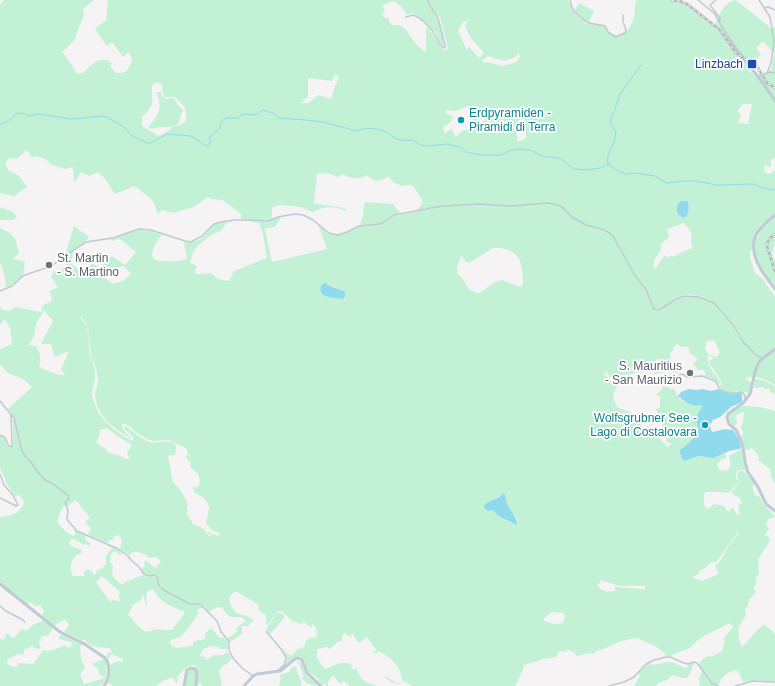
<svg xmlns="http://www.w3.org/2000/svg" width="775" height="686" font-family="Arial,sans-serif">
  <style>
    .green { fill: #c3f1d5; fill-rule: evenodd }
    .water { fill: #90daee }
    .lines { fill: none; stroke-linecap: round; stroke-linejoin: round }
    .stream { stroke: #90daee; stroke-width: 1 }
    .street { stroke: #c1cad2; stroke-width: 1.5 }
    .secondary { stroke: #c1cbd6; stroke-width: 3 }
    .rail-casing { stroke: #b5b8bd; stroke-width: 2.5 }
    .rail { stroke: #fff; stroke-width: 1; stroke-dasharray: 3; stroke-linecap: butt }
    .transit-dot { fill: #1a4fb4; stroke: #fff; stroke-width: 1.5 }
    .culture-dot { fill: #0f9aa8; stroke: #fff; stroke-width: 1.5 }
    .worship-dot { fill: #6b7280; stroke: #fff; stroke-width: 1.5 }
    .labels { text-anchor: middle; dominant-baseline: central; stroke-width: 3.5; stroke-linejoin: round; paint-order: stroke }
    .transit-label { font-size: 12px; fill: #164399; stroke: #fff; text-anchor: end }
    .culture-label { font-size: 12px; fill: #0d838f; stroke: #fff; text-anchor: start }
    .worship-label { font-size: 12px; fill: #5b616d; stroke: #fff; text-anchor: start }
  </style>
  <rect width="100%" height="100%" fill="#f5f3f3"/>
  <!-- green -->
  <g class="green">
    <path d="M4 0H93V1L83 9 84 16 79 27 74 41 62 52C67 59 73 66 77 74 86 75 90 63 99 60 102 60 106 61 109 60V62L112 63 110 66 116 73C128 73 128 70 132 60L129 52 123 57 112 42 107 46 95 29 106 20 108 0H428C429 7 434 11 437 18 440 25 444 39 444 47L442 46 436 33 425 22 416 15 413 13 407 15 401 6 394 1 382 5 385 10 382 16 386 18H388L391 25H398L402 26 406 30 416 44 425 52 426 51V27L435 37 442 49 445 51 448 48 440 17 433 9 429 0H568L573 11 586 24 605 25C607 28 608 31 610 33 613 36 616 36 620 34 635 28 634 16 636 1L641 0H681L688 3 715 25C720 15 723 2 736 0L772 29 775 26V158L771 159V167L765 165 764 172 768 174 772 173 773 171 775 170V213L763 223 758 229 752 249 750 252V257L755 273 763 279 770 290 775 296V385C766 380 754 373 745 379L752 383 749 394C747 393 745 391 742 391 734 389 727 398 720 387L721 383V381L709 363V361L714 358 708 355C706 366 714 373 720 381V383L719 385C716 379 711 378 705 376L706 374 702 369 699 371 693 364 698 360C694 355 692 355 689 352V349L688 347H681L678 344 673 347V351L670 353 671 362 675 368 679 367 682 370 677 373 669 371 664 373 662 372 660 373 654 374 655 370H666L668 366 664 364V360L657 359 656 362 651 365 654 368 652 373 649 372V366L641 365V372L619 376 615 375 611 378 606 372 604 374 617 386 613 397 617 407 635 414 640 424 644 428 648 426C654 436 662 439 668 448L670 445 672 444 666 442 667 437 656 409 660 408V396L656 395 663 388V385H664L666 388 668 387 670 389H674C676 392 677 396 679 398 684 403 694 408 701 405L702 408C696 414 695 423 699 430 694 439 685 444 680 454L681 458 685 461 698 456 714 458 726 453V458L721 460 717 464 719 470 726 471 731 466 729 457 730 455 740 450 742 448 743 462 746 471C741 470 739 469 736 473V478L739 481V483L729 492 726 493 722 492H705L704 496V505L708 509 714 504 724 506 728 512 733 507 737 515 740 514 738 506 742 503 740 498 734 495 731 492 740 483 739 480 737 477V474L740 471C748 472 750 478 755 484L752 487 755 495 757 496H759L764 505 775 516V517L768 519 766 525 769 528 765 536H768L770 541 762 553 761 555 758 559 759 573 756 578V585L753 587 756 592 749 600 748 605 745 609 746 616C736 627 737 635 742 647 750 640 755 631 764 624L775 634V682L757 680 743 682 739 672 735 670C725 674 722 676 718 686 710 681 704 672 699 664 701 660 704 658 708 656L711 657 722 651 725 641 723 639 733 627 730 623 712 632 707 634 697 641 690 648 674 654 671 656H666L665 654 657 647 637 638 621 641 604 649 596 651 594 654 590 653 576 656 575 653 567 649 566 652 560 651 557 654 556 657 544 659 524 665 522 672 515 686H412L405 682 402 681 400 684C395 685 389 681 385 677L386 676 396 683H401L402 681C400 664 392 659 379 651L376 653 372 654 376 650 367 637 359 643 352 633 350 637 345 633 342 635V641L337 642 330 649 327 647 318 649 317 651 318 653 316 655C318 660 321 665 326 669L339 663H350L353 669H357C361 682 366 682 377 686H349L348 684 344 681 340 684 333 675 328 682V686H326L325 683 324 685H322L318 680 319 678H317C314 676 309 673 307 670 306 667 305 663 304 661 299 650 288 662 284 667 290 654 283 659 282 648L288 654 291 656 299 648 302 649 305 645 306 641 310 638 317 637C316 631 318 627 311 624L312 627 311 628 303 621V623L301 624 296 622 294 623 282 611V612L280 611 277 612 267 625 266 624V615L261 612V611L258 609 259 605 236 591C225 597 230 605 236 613 242 615 250 616 254 621L249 624V626H242V634L230 642 228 638 237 632 236 628 246 621 241 617C238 617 234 618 231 617 221 613 226 600 209 612L204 606 200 604H192L168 593 162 588 156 576 153 575H146L142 569 145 565 144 563 146 560 155 568 161 562 157 557 149 558 146 555 135 551 129 555 120 549 122 540 118 535 114 536 113 540H109L108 543 88 535 91 528 85 522 90 518 76 500 68 506H64C60 510 59 517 57 522L66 532 73 536 75 534 74 530 75 529 80 533 95 539 86 536 85 540 91 543 89 546 86 544 85 545 73 539H71L69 544 73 547 82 550V553L76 555C71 561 69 568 73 576H84V572H85L86 569 92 571 93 575 96 574 97 570 101 569 106 564V556L112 549 110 547 119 550 122 553 120 555 115 551 111 554 110 562 113 566 112 575 119 583 123 585 125 582 143 575 145 577 153 576 155 577 159 586 168 594 187 603 193 605 199 604 204 608C201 608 199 608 197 611L199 613C192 621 188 631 180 637 178 638 174 639 171 640L170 643 172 646 177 648 183 647 193 646V642L199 640H203L205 638V634L211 628 220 638 222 637 228 641V649H219V647L210 646 203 649 200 656 205 657 207 660 214 655H224L225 653 228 652 232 658C228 664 223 665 219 671L222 685 220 686H202L201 683 197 685C198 681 199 676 198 673 198 669 195 668 195 665 185 666 183 671 177 677V684L173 678C167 678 160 682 156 686H113L108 683 110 665 118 661 123 662V659L112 654 108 659 106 657 108 653 112 652 110 648C102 647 89 648 85 640H81L76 637 64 632 69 625 65 619 54 626 42 616 44 611 40 605 36 606 30 602 27 604 0 583V520L1 517C13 515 20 514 24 502L19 494 16 497 6 483 5 479 0 468V435C8 440 5 445 10 448L13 446V417L11 412 8 409 32 387 23 379 8 373 0 364V349L12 344 10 328 5 319 0 325V307H1L2 310 10 311 15 307 41 312 43 305 52 301 50 291 58 287 51 277 54 271 59 272 63 268 65 269 67 262 66 260V255L74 250 71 263 83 274 85 273 92 263 99 268 112 256 125 265 136 252 120 239 112 241 111 239 139 230 151 231 161 234V235H162C156 241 153 247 152 255L155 260C166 261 177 263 187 259L184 242C192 244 200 241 205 235 208 232 210 227 214 225 218 223 223 223 227 222L221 231C214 232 201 242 196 248 193 252 191 258 190 263L197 266 195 271V273L197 274 211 273 218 279 229 281 234 271 267 258 263 234 259 223 245 220H256L267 222 281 217 275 227 265 229 272 262 327 249 318 224 327 233 332 234 341 235 358 227 385 222 394 216 443 206 417 210 423 203 422 200 414 187 411 185 400 186 398 184 394 183 388 176C381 183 373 182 367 175 359 180 350 179 343 174L338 177 327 173 322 174 317 173 314 203C325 206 336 205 346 209L345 211C335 206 324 206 313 212L301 207 281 205 275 206 272 208V219L266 220 256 219H241V214C236 210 230 205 224 201 219 198 213 201 208 197L194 207 173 213 162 210 158 214 153 201 135 186 115 194 105 179 98 172 89 176 81 172 75 181H74L73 167 64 169 62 168 52 165 45 159 36 156 32 158 27 150 17 159 10 158 5 162 8 170 19 176 27 187 14 196 0 193V5ZM468 20 465 26 471 38 484 53 479 58 468 46 467 51 458 30 462 23ZM763 41 774 53 771 70 757 77 748 70 761 54 756 48ZM519 53 520 57 517 62 502 66 487 62 484 63 482 61 488 56C499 60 510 64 519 53ZM335 74 339 77 334 89 331 99 318 95 309 103H301L308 96V78L332 81ZM157 82 162 85V91L165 97H175C184 106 187 107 186 121L180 125 174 126 179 123 180 118 183 110 177 104 174 98 165 99 160 92H156C163 106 159 116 148 127L152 129C159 126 167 128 174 126L168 131 158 136C152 130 148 131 142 126V117C145 114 149 110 151 106 154 101 151 91 152 85ZM743 104H752L748 124 738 123 741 115 737 111ZM468 106 472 110V114L473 115V123L483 115 487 114 489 115 482 123V130H464L455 137 452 129 444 133 443 127 451 122 453 116 445 113 446 110 456 111ZM523 118 526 124V137L523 140 518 141 516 132 518 121ZM684 223C691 232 692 231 691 243L692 245V248L682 252 673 257 671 255 668 258 665 255 655 269 654 268V261L661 249V244L669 237 667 229ZM593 228 604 230 612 235 617 240 634 274 646 290 655 309 659 310C666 305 672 299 680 296 689 293 703 296 711 300 714 303 717 306 720 309 728 318 736 325 741 336L739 337 733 326 715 305 710 301 699 297H682L673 301 659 311H657L654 310 652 306 645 291 634 275 616 241 611 235 603 231ZM493 248C502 247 514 250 519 259 521 263 522 270 522 274 523 279 524 283 521 287L502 280 494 283 478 294 469 289 464 281 457 273V267L461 256 463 257 465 261 469 263ZM124 266 131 274 123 281 113 284 101 275 103 271 106 272 108 269ZM328 284 344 291 343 299C334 298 327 299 322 292ZM44 310 53 321 41 344H51L55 357 68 351 67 356 61 369 65 375C56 376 47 370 39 367 42 358 40 354 36 346L29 345 34 336 36 324ZM81 316C90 326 89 340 91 354 91 360 94 363 96 368 97 372 97 376 98 380 98 386 95 390 95 395 96 416 115 429 131 439V437C127 435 123 430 122 426L123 424H126C133 430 142 437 150 440 157 443 163 439 170 440 172 441 173 442 175 443 181 447 192 447 186 458L191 463 190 467 198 474 200 481 198 487 195 488V486L193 487 194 492C200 495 210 501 209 509 208 514 207 518 206 523L212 530 220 534 218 536 206 531 210 535 214 537C204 536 208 531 202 528 200 526 196 526 193 524 191 521 189 516 186 513L188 512 187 509V502L184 496 179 488 173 483 168 456 171 455 173 456C175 454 177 451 176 447 173 436 157 445 149 442 142 439 132 431 125 426L124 428 133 437V440H130C116 431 100 421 95 404 94 401 92 397 92 395 92 387 96 381 95 374 95 365 90 360 89 350 89 339 89 327 81 318ZM714 340 720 352 718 356 715 358 716 357 707 353 705 347 707 341ZM107 428 116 435 132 445 127 453 128 456 130 458V459H125L121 456 109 453 106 449 96 443 100 434 99 430ZM504 493 506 497 507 503 517 520 511 523 498 516 493 510 492 509 488 503ZM738 532 739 533C735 537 732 542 728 547 724 553 722 562 715 566L719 574 702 581 698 580 697 579H695L693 576H697L696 575 699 573V571L705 568 710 563 717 561ZM102 576 120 592 119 594 118 593 120 600 118 602 116 600H113L110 602 96 582ZM601 580 619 586H645V589L615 587V591C606 592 603 592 597 585L600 583ZM153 589C159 601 167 604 178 609V610L184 611V614L172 630H164L157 629 146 632 137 625 128 614 134 604 140 601 143 594 146 606H147L146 598 147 591 152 590ZM552 612 564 613 565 617 563 623 554 624 544 621V618Z"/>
    <path d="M579 3 594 11 589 22C583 20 579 15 575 10Z"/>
    <path d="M365 202 393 204 400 213C394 215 390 218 385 221 378 224 369 224 361 225L360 224C364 216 363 209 365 202Z"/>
    <path d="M0 207 13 212 17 217 13 220H0Z"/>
    <path d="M775 216V233L771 235V237L775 235V243L772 253 774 260 775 261V289C766 275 750 258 755 240L757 239 761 230Z"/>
    <path d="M74 226 89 237 86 241 66 254 67 249Z"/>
    <path d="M0 228 10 233 16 240V242L19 253 13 259 25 262 23 276 16 282 6 288 5 277 1 264H0Z"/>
    <path d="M755 379 763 380 775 386V394L773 393 772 394 769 390V388L765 389 762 387 754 388Z"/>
    <path d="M744 406 760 407 775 411V484L771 477 770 469 758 460 759 457 753 449 751 448 749 450 745 449 742 438 743 432 741 428 743 422 744 412 736 415 735 419 738 422 734 427C723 414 732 410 744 406Z"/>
    <path d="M277 613C281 612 283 614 285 617L271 633 270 634 267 630V627Z"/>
    <path d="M43 620 53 628 48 636H42L39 642 41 648 36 649 32 646 24 650V655L17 654 16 655 8 659 7 664 11 666 17 667 18 663 33 664 38 658 43 650C51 652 58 648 65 645L68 648 72 646 71 642 58 639 61 634 83 644 80 647 81 658 85 668 80 674 84 684 105 678 100 675 98 669 92 664 104 659 107 663 105 682 100 686 99 685 98 686H0V639L3 640 6 637 5 635 7 633 13 639 22 629 26 631C29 629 30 627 33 625 35 623 40 623 43 620Z"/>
    <path d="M296 661 301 663 307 676 319 686C311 686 307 684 302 678L304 676 299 664 297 663Z"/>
    <path d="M666 662C673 661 679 666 685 668L687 667 688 664 694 663 691 672 687 678H682L674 675 669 677V679C665 681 658 681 656 686H634L640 676 638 673 649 663 652 665 664 663Z"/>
    <path d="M294 666 296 667 297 671 302 684 300 686H279L281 677 279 675 289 672 291 668Z"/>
    <path d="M192 669C198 672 195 680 195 686H185C186 680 186 672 192 669Z"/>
    <path d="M702 671 709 680 716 686H700L699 679Z"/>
  </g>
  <!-- water -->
  <g class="water">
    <path d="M681 201H687C690 205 689 215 684 218 676 216 674 206 681 201Z"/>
    <path d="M326 283 330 286 344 291 345 293V296L343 299C334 298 315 298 322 284Z"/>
    <path d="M689 389 697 390 702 389 711 391 718 389C727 395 731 394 742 393V402L731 407 720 417 713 420 710 425 711 430 713 432 725 429 733 430 739 439 741 447 740 449 729 451 714 458 698 456 685 461C681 459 680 455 680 450 687 445 694 438 699 430 695 422 696 414 702 408L701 405C692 408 685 402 679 397L678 396 681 392Z"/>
    <path d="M504 493C506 496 506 500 507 503 510 510 517 517 517 525L498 516 493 510 488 511 484 508 485 504 499 497Z"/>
  </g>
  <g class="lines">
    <!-- stream -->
    <g class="stream">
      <path d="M0 125 10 120 17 113 25 114 27 116 39 114 71 119 103 116 109 118 124 127 131 135 149 144 167 134 191 136 199 141 202 144 208 146 211 142 209 137H210L220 128 221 123 224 119 228 118H238L243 114 255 115 263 110 273 113 279 118 306 120 323 122 357 131C365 127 378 128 386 132 390 134 393 137 397 139 402 141 408 140 413 140L420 145 429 146 446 144 460 147 466 152 480 155H500L515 149 530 150 544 157H554L561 159 574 169 586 170 600 168 609 164 615 169 625 174 636 173 655 176 666 183 683 181H696L716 185 753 184 762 188 775 190"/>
      <path d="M608 164C606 155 611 150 614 142 615 139 615 135 616 132L610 123 620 94 641 65"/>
    </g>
    <!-- street -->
    <g class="street">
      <path d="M428 0C430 8 435 12 438 18L445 45V47L444 48"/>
      <path d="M570 0 572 7 574 11 585 21 589 23 605 26 608 32 616 37 625 33 626 31 623 21V15"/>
      <path d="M698 0 714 13 730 40"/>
      <path d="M716 0 710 5 720 18 719 21"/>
      <path d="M765 8 768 7 775 10"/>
      <path d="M406 17 413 15C422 18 432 29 437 38 439 42 440 46 444 48"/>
      <path d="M768 72 775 73"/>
      <path d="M758 76 767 73 771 63 774 41 770 17 759 0"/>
      <path d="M0 291 12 286 23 276 28 274 52 266 61 258 86 242 113 238 139 229 151 230 185 241 191 242 202 236 214 224 221 222 235 220H256L267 221 271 220 278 217 295 214 303 215 313 220 329 233 338 235 347 232 359 226 379 224 384 222 394 215 431 208 444 206 479 204 512 206 547 203 554 204 562 207 572 217 586 225 604 230 612 235 616 241 634 274 646 290 654 309 657 310H659L676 299 684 296 699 297 710 301 715 304 734 326 743 342 755 354 762 359"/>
      <path d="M670 380H673L679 375 682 374 687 377 702 376 715 381C717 383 718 387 720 389 725 395 736 393 742 392L744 394 745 398"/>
      <path d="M0 401 14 418 22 451 25 456 31 462 36 470 45 480 53 484 68 495 69 499 65 502 68 511 67 519 69 522 77 531 118 549 128 556 130 559 140 568 144 574 148 576 154 575 156 576 160 587 165 591 190 604H199L202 606 217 621 221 632 229 641V650L233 658 242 668 253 676"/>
      <path d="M0 435C7 437 6 441 9 446L11 447 12 446 11 415"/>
      <path d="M0 474 4 485 13 495 18 505 16 506 0 498"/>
      <path d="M0 606 6 611 23 620 25 622"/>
      <path d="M266 631 281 649 286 658 284 665 277 671"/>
      <path d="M609 686 624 682 634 677 646 664 654 660 666 657H670L684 663 688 664 694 662 697 663 712 683 718 686"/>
      <path d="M735 686 753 681 775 682"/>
    </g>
    <!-- secondary -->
    <g class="secondary">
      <path d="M730 40C744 61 762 79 775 101"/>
      <path d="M775 215C768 221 760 227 756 235 747 254 764 275 775 289"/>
      <path d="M775 349 762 359 759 362 755 372 750 394 743 403 728 414 727 418 729 424 736 430 740 438 743 447 745 462 748 472 758 487 766 504 775 511"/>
      <path d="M0 584 60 632 83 643 105 658C111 664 109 680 104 686"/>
      <path d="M184 686 187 670 191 668 195 669 197 673 196 686"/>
      <path d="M244 686 253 676 257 674 280 671 296 658H298L302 660 307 673 321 686"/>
    </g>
    <defs>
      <g id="rail">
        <path d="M671 0 679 1 687 4 720 30 736 53 758 68 767 83 775 88"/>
        <path d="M775 234C770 237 767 241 767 247L775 271"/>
      </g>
    </defs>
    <!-- rail casing -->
    <use href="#rail" class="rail-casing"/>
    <!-- rail -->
    <use href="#rail" class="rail"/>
  </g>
  <!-- markers -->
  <rect class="transit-dot" x="747" y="59" width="10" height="10" rx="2"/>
  <g class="culture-dot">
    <circle cx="461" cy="120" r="4"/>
    <circle cx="705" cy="425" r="4"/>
  </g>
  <g class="worship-dot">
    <circle cx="49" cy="265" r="4"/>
    <circle cx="690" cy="373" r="4"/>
  </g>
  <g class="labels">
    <!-- transit labels -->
    <g class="transit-label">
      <text x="743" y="64">Linzbach</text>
    </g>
    <!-- culture labels -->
    <g class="culture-label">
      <text x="469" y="113">Erdpyramiden -<tspan x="469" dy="14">Piramidi di Terra</tspan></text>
      <text x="697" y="418" text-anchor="end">Wolfsgrubner See -<tspan x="697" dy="14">Lago di Costalovara</tspan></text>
    </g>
    <!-- worship labels -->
    <g class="worship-label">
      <text x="57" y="258">St. Martin<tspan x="57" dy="14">- S. Martino</tspan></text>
      <text x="682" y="366" text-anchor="end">S. Mauritius<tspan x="682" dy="14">- San Maurizio</tspan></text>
    </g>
  </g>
</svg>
